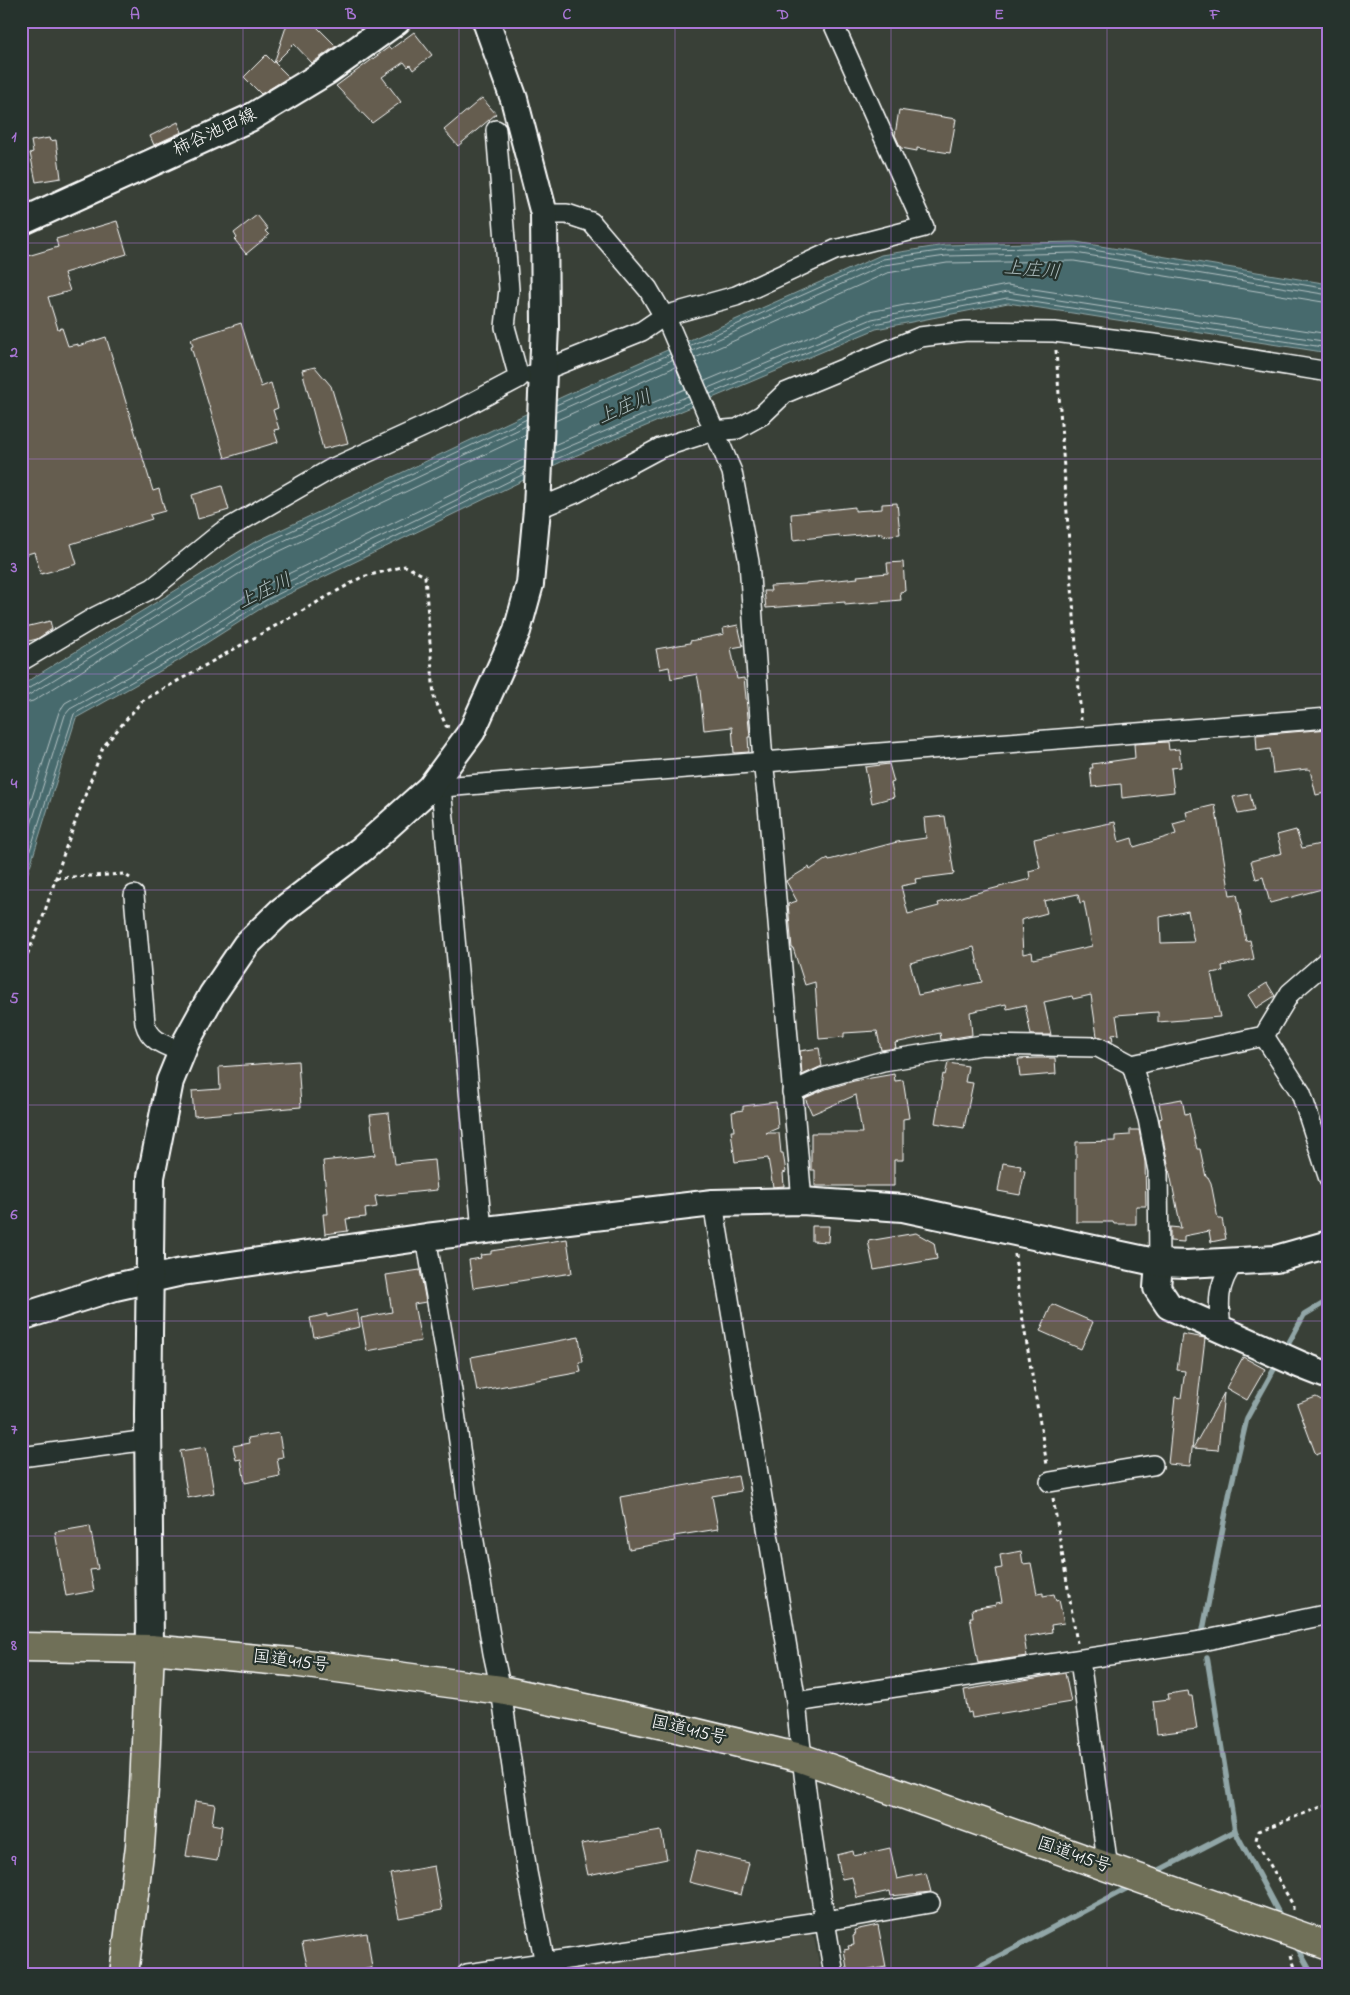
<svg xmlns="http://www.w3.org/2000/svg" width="1350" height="1995" font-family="'Indie Flower','Klee One',sans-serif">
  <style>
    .built { fill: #4a4d42 }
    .water { fill: #476a6d; stroke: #91a6a7 }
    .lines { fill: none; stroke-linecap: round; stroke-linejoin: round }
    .shore { stroke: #b5c3c5; stroke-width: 1 }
    .stream { stroke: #91a6a7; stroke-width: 5.5 }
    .building { fill: #655d4f; stroke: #fff; fill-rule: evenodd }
    .street-casing { stroke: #fff; stroke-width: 22 }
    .secondary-casing { stroke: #fff; stroke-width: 30 }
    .highway-casing { stroke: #fff; stroke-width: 31 }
    .path { stroke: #fff; stroke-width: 3; stroke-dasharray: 4 4; stroke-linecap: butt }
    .street { stroke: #26332d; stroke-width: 19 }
    .secondary { stroke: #26332d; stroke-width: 26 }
    .highway { stroke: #706f59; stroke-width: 28 }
    .grid { fill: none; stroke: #a976d5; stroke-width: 1; stroke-opacity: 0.55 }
    .labels { text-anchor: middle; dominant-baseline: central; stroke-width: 4.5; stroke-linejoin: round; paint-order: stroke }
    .street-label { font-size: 18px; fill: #fff; stroke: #26332d }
    .water-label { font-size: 19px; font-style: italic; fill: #acbcbd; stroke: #26332d }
    .neatline { fill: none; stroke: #a976d5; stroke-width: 2 }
    .grid-label { font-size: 16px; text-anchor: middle; font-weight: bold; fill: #a976d5 }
  </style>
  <rect width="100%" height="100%" fill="#394037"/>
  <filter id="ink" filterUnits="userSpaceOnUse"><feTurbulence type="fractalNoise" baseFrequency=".02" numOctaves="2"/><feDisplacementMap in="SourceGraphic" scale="10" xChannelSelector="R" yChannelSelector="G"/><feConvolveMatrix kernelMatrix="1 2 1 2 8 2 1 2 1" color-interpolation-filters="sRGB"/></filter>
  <g filter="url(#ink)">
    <!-- built -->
    <path class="built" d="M807 1931 814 1938 821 1974H531Z"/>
    <!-- water -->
    <path class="water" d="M1076 242 1329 284V353L1008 303 876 329 563 461 268 604 178 661 76 718 21 895V687L31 679 253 543 564 396 881 255 945 245Z"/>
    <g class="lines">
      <!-- shore -->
      <g class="shore">
        <path d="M689 346 883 259 946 250 1075 247 1329 289"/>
        <path d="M692 351 884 265 946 256 1075 253 1329 295"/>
        <path d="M695 358 887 273 947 263 1074 261 1329 303"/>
        <path d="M705 381 869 312 1007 285 1329 334"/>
        <path d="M708 388 872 319 1007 292 1329 342"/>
        <path d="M710 394 874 324 1007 298 1329 348"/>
        <path d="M556 405 670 354"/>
        <path d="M556 412 672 360"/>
        <path d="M555 421 675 367"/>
        <path d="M554 445 685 389"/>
        <path d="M554 453 688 396"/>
        <path d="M554 460 690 402"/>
        <path d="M21 691 26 690 255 548 527 419"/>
        <path d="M21 697 29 695 258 553 526 426"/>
        <path d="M21 704 33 701 261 560 526 435"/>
        <path d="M21 832 59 712 65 703 168 645 259 588 525 459"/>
        <path d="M21 857 65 715 70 709 172 652 263 594 524 467"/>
        <path d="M21 878 74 714 176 657 266 600 524 474"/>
      </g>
      <!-- stream -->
      <g class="stream">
        <path d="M1285 1350 1304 1315 1329 1300"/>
        <path d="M1203 1630 1230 1491 1247 1418 1278 1362"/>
        <path d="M1207 1657 1235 1831 1282 1919"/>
        <path d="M1152 1874 1235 1831"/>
        <path d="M1296 1945 1312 1974"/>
        <path d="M965 1974 1133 1885"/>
      </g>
    </g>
    <!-- building -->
    <g class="building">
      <path d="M288 21H311L336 46 312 63 294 44 275 63 289 77 261 94 244 77 266 55 274 63Z"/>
      <path d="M414 32 432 55 413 70 410 65 408 67 404 62 382 77 401 102 372 123 336 86 389 47 391 49Z"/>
      <path d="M482 98 496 114 458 146 444 130Z"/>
      <path d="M899 110 956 119 950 153 917 148V151L901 148 895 135Z"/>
      <path d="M178 122 182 132 154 145 150 136Z"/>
      <path d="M49 138 50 141 56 140 61 178 36 182 30 153 33 152 31 141Z"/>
      <path d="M257 215 268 229 265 231 269 235 246 254 235 240 237 238 234 233Z"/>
      <path d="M117 221 127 254 64 273 70 291 48 297 58 329 62 328 68 346 78 344V346L106 337 153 491 159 489 165 511 150 515 152 519 71 544 77 564 41 574 34 552 21 556V258L58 247 56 239Z"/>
      <path d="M241 323 261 387 271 383 278 408 273 410 279 429 274 430 278 442 225 458 191 347 193 346 191 339Z"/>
      <path d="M315 367 331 386 348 443 323 449 302 370Z"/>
      <path d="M222 486 229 510 198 519 192 495Z"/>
      <path d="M897 503 900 534 882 536V533L839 537V535L793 540 791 514 855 507V511L882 509V504Z"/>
      <path d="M903 562 905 591 900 592 901 600 845 605V602L766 608 764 591H771L770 586 806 584V583L858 578 857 576 888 573 887 563Z"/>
      <path d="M50 621 52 629 37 639 21 643V628Z"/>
      <path d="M738 625 743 646 731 648 737 679 744 678 750 737H748L749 752 734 753 732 727 704 730 700 690 697 674 671 679 669 667 660 669 656 649 690 643V641L724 634 723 628Z"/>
      <path d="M1329 729V792L1316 795 1310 770 1307 769 1273 773 1270 749 1257 751 1256 735Z"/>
      <path d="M1168 742 1169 750 1179 749 1181 767 1171 768 1174 792 1122 798 1121 784 1092 787 1090 768H1093L1092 764 1135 758 1134 744Z"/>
      <path d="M889 764 894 782 891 783 894 797 872 803 865 767Z"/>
      <path d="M1250 794 1254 811 1238 814 1233 797Z"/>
      <path d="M1215 805 1230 895 1237 894 1246 941 1250 940 1254 959 1222 966 1223 971 1211 973 1220 1017 1158 1022V1012L1116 1015 1119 1034 1112 1035 1113 1041H1111L1097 1036 1091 995 1073 999 1072 996 1044 1002 1051 1035H1031L1025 1005 1007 1009 1006 1004 970 1012 972 1035 941 1040 940 1033 895 1043 896 1048 881 1050 877 1031 844 1033V1037L819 1039 815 982 805 985 793 948H792L788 904 797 901 786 881 809 867 810 870 828 858 829 860 897 842 926 838 924 818 945 816 954 874 915 879 916 883 901 886 908 914 939 906 938 903 1030 879 1029 871 1040 868 1034 839 1115 822 1119 842 1132 838 1134 847 1176 834 1173 824 1188 820 1186 812ZM1078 894 1080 903 1084 902 1092 946 1033 959 1032 952 1023 954 1021 920 1047 913 1044 901ZM1188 911 1194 942 1161 943 1160 917ZM974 947 982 982 918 995 910 963Z"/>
      <path d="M1296 830 1302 848 1329 842V887L1270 903 1263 877 1256 879 1251 861 1282 853 1277 835Z"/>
      <path d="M1267 983 1275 996 1256 1008 1248 995Z"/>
      <path d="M819 1048 822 1066 802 1075 800 1051Z"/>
      <path d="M1036 1058H1055L1056 1074 1020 1077 1018 1059Z"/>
      <path d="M298 1061 301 1107 194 1116 192 1091 220 1089 219 1067Z"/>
      <path d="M948 1063 968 1066 965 1082 973 1083 964 1128 935 1123 943 1074 945 1075Z"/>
      <path d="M894 1074 895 1081 903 1080 909 1118 903 1119V1160H894V1186H815V1170H811V1133H862L856 1095 812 1114 805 1098 826 1089 854 1081Z"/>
      <path d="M1182 1099 1185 1114 1189 1113 1197 1149H1200L1206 1177H1208L1211 1183 1218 1219H1222L1226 1239 1211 1242 1209 1231 1184 1236V1242L1170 1241V1227L1181 1228 1159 1119 1162 1118 1159 1103Z"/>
      <path d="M776 1102 778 1128 766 1133H779L781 1153H783L786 1172 783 1173 784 1186 773 1187 768 1158 735 1162 731 1131H734L732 1112 743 1110V1106Z"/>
      <path d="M389 1113 395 1164 434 1160 437 1190 375 1196 377 1207 365 1209 366 1217 346 1219 348 1231 325 1234 323 1214H328L323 1161 375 1155 370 1115Z"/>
      <path d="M1130 1130H1139L1145 1162 1146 1206H1136V1224H1114L1113 1222H1076V1142L1115 1141V1136L1130 1135Z"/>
      <path d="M1003 1163 1021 1166 1020 1170 1025 1171 1020 1195 998 1191Z"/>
      <path d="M812 1226H829L828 1242 812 1241Z"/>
      <path d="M916 1233 934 1243 937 1259 874 1270 868 1241Z"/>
      <path d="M567 1239 572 1273 473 1288 469 1260 481 1258 480 1255 491 1254V1251Z"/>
      <path d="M420 1270 426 1302 414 1304 421 1341 367 1351 361 1318 392 1312 386 1275Z"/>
      <path d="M1052 1304 1093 1322 1081 1349 1040 1331Z"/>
      <path d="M357 1310 360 1327 314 1337 310 1318 327 1314V1317Z"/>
      <path d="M1182 1334 1205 1338 1190 1466 1168 1464 1175 1397 1181 1398 1185 1371 1177 1370Z"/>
      <path d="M579 1337 582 1355 583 1362H579L581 1372 477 1391 471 1357Z"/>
      <path d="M1243 1357 1265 1369 1247 1400 1226 1388Z"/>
      <path d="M1224 1393 1218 1450 1193 1448Z"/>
      <path d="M1316 1397 1323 1401 1329 1416V1450L1316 1455 1297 1404Z"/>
      <path d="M279 1433 283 1457 277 1458 280 1476 245 1483 241 1459 236 1460 233 1446 249 1443 248 1438Z"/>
      <path d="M206 1447 214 1493 188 1498 180 1451Z"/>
      <path d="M738 1476 741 1491 712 1496 718 1529 674 1536 675 1541 629 1549 620 1497Z"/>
      <path d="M90 1526 98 1569 90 1570 94 1591 66 1596 55 1532Z"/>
      <path d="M1021 1551 1023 1564 1031 1563 1037 1594 1043 1593V1596L1054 1594 1056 1601 1059 1600 1064 1623 1051 1625 1052 1632 1024 1637 1027 1656 978 1663 970 1617H973L972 1609 996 1605V1603L1002 1602 996 1569 1002 1568 1000 1555Z"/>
      <path d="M1065 1673 1071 1702 972 1718 971 1712 968 1713 964 1690Z"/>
      <path d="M1188 1691 1189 1696H1192L1197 1729 1157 1734 1153 1701 1169 1699 1168 1694Z"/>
      <path d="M195 1801 215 1804 212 1824 222 1826 217 1861 186 1856Z"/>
      <path d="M661 1831 667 1859 588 1875 581 1844Z"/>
      <path d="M890 1848 897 1879 926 1873 931 1892 891 1896 890 1891 857 1898 852 1877 842 1879 837 1855 853 1851 854 1856Z"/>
      <path d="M697 1850 749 1863 741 1895 689 1882Z"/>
      <path d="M434 1866 442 1910 399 1918 390 1874Z"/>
      <path d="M878 1925 886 1967 848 1974 844 1950 849 1949 848 1946 854 1945 853 1936 855 1935 854 1930Z"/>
      <path d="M367 1933 372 1968 340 1974H309L302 1943Z"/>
    </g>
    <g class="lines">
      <defs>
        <g id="street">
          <path d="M544 214H567L591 222 648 289 669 325 732 472 749 562 763 762 767 794 802 1201"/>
          <path d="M532 375 642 331 664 316 736 296 835 250 924 227 832 21"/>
          <path d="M537 509 576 493 660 448 713 431 737 429 762 415 785 393 920 337 966 331 1054 332 1162 345 1329 372"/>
          <path d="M21 661 97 616 153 588 222 532 331 469 449 415 519 378 505 327 509 289 496 130"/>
          <path d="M441 787 482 1230"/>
          <path d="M430 788 1329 718"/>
          <path d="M134 895 145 1023C150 1042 165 1045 182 1052"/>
          <path d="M1264 1036 1301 1093 1329 1179"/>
          <path d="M1132 1065 1148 1119 1158 1171 1159 1263"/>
          <path d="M792 1092 822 1078 883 1061 982 1045 1098 1047 1132 1065 1264 1036 1290 993 1329 959"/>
          <path d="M713 1203 796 1702C805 1793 818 1884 834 1974"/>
          <path d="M426 1237 452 1391 468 1506 493 1653 501 1690 527 1872 547 1974"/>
          <path d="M1221 1329C1218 1302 1217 1285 1234 1262"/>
          <path d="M21 1457 148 1440"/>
          <path d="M1050 1482 1153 1465"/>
          <path d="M1080 1660 1108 1868"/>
          <path d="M796 1702 1202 1641 1329 1614"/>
          <path d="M467 1974 825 1921 930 1903"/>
        </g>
        <g id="secondary">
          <path d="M21 222 250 118 326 72 397 21"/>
          <path d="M1159 1263 1157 1288 1169 1306 1301 1365 1329 1376"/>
          <path d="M21 1317 115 1287 182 1272 426 1237 713 1203 802 1201 903 1208 1159 1263 1187 1264 1276 1259 1329 1244"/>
          <path d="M150 1649 148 1414 151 1177 170 1081 186 1042 212 995 246 945 280 912 362 849 430 788 472 731 517 631 530 584 537 509 545 326 544 214 514 99 486 21"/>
        </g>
        <g id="highway">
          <path d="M21 1647 150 1649 292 1662 501 1690 664 1725 801 1758 1329 1946"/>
          <path d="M124 1974 140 1846 144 1789 150 1649"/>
        </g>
      </defs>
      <!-- street casing -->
      <use href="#street" class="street-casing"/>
      <!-- secondary casing -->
      <use href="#secondary" class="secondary-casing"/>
      <!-- highway casing -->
      <use href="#highway" class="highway-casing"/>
      <!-- path -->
      <g class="path">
        <path d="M1056 350 1081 720"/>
        <path d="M56 878 124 874 130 878"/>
        <path d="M21 969 42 920 66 847 103 747 142 701 362 577 405 566 425 576 434 697 446 726 450 727"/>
        <path d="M1015 1254 1018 1291 1047 1465"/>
        <path d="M1053 1498 1077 1643"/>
        <path d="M1293 1910V1905L1256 1840 1258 1831 1329 1804"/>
        <path d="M1291 1955 1297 1974"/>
      </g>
      <!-- street -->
      <use href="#street" class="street"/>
      <!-- secondary -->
      <use href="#secondary" class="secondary"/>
      <!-- highway -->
      <use href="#highway" class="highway"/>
    </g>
  </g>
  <!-- grid -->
  <path class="grid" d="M243 21V1974M459 21V1974M675 21V1974M891 21V1974M1107 21V1974M21 243H1329M21 459H1329M21 674H1329M21 890H1329M21 1105H1329M21 1321H1329M21 1536H1329M21 1752H1329"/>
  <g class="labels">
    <!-- street labels -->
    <g class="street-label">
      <text transform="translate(215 133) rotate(-25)">柿谷池田線</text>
      <text transform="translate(291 1662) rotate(7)">国道415号</text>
      <text transform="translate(689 1731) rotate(13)">国道415号</text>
      <text transform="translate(1074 1856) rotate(19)">国道415号</text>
    </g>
    <!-- water labels -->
    <g class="water-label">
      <text transform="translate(1032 271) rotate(5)">上庄川</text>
      <text transform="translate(625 408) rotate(-24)">上庄川</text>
      <text transform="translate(265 592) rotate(-26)">上庄川</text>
    </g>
  </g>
  <!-- margin -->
  <rect width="1350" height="1995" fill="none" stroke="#26332d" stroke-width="55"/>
  <rect x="28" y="28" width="1294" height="1940" class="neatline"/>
  <g class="grid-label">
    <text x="135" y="19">A</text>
    <text x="351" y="19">B</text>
    <text x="567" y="19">C</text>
    <text x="783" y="19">D</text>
    <text x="999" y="19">E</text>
    <text x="1215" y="19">F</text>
    <text x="14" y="141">1</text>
    <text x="14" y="357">2</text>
    <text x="14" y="572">3</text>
    <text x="14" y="788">4</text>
    <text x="14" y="1003">5</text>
    <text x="14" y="1219">6</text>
    <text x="14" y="1434">7</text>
    <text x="14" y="1650">8</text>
    <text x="14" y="1865">9</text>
  </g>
</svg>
